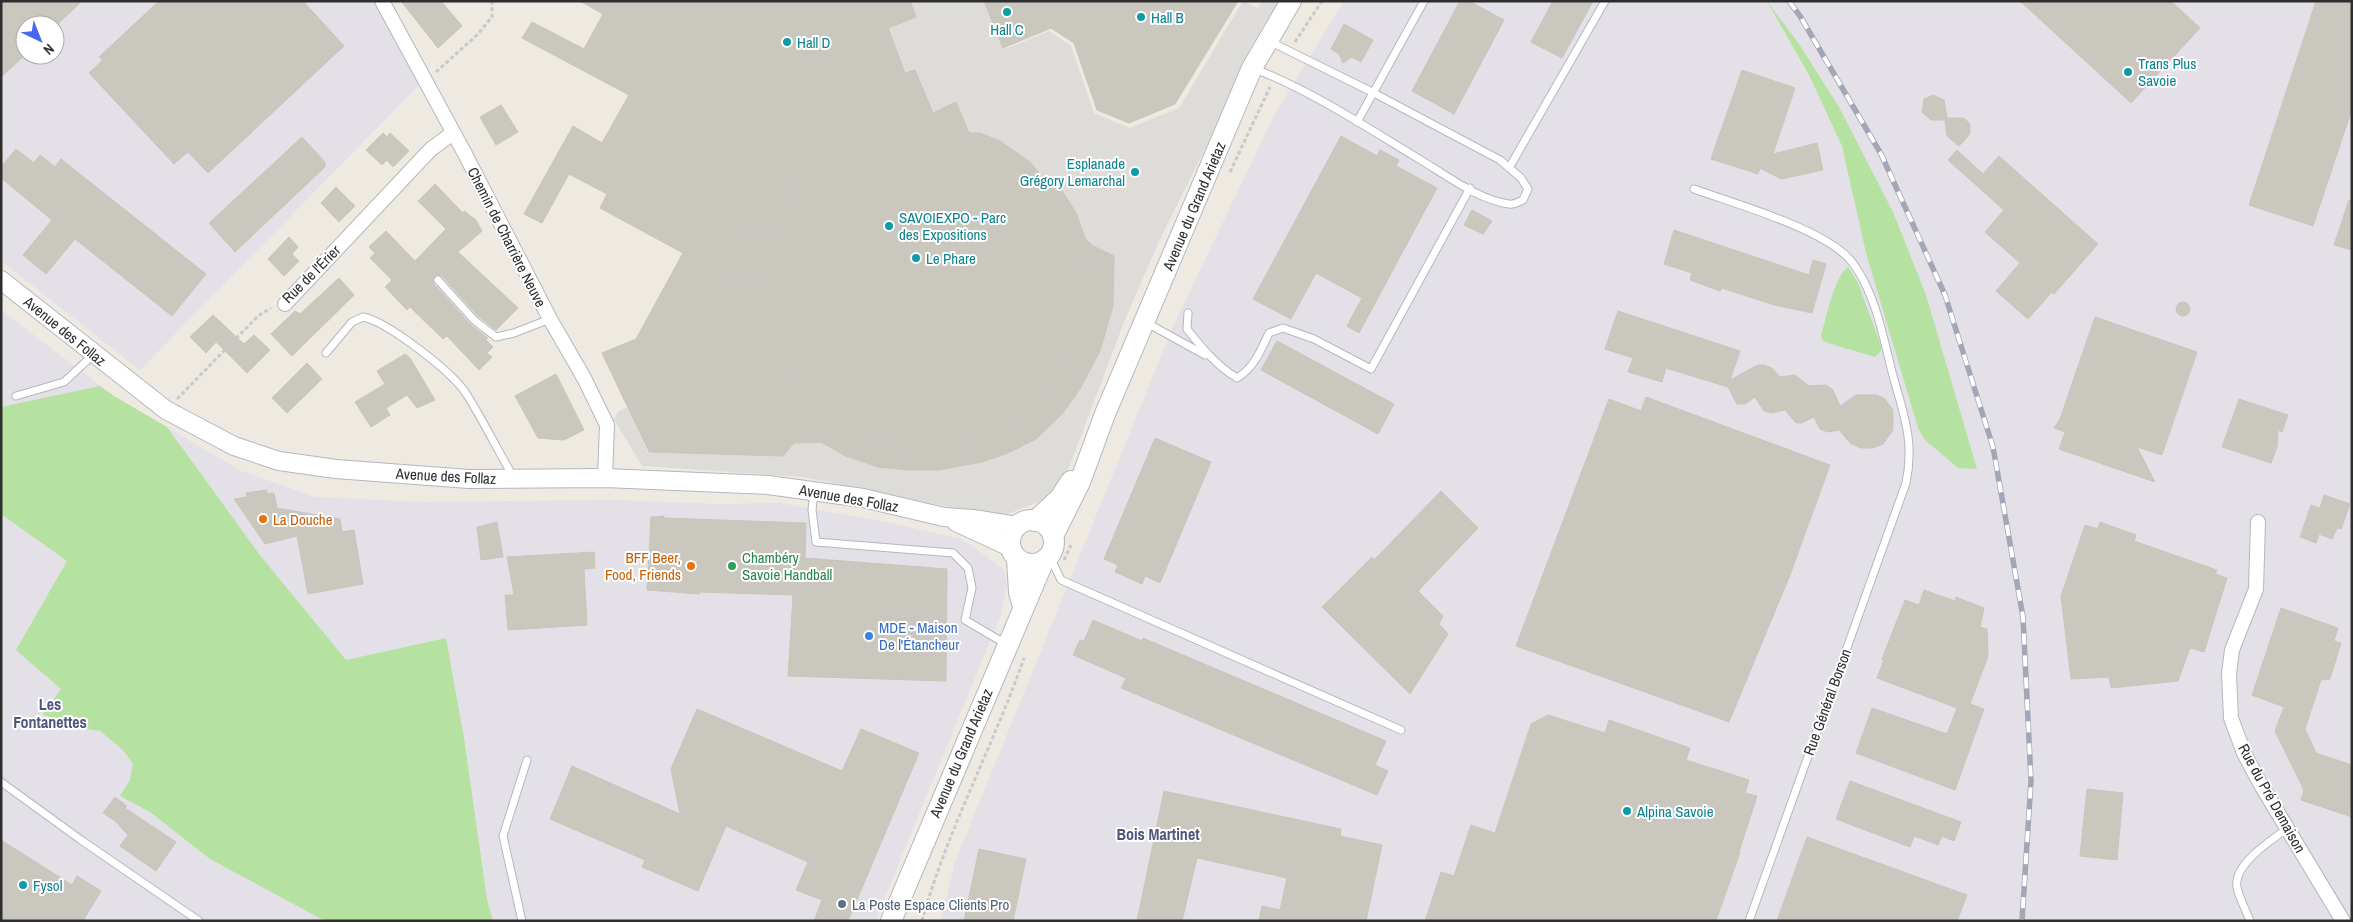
<svg xmlns="http://www.w3.org/2000/svg" width="2353" height="922" font-family="'Archivo Narrow',sans-serif">
  <style>
    .industrial { fill: #e3e1e7; fill-rule: evenodd }
    .green { fill: #b5e2a0 }
    .plaza { fill: #dedcd8 }
    .building { fill: #cac7bf; stroke: #cac5ba }
    .lines { fill: none; stroke-linecap: round; stroke-linejoin: round }
    .service-casing { stroke: #b4b7c0; stroke-width: 9 }
    .minor-casing { stroke: #b4b7c0; stroke-width: 16 }
    .tertiary-casing { stroke: #b4b7c0; stroke-width: 20 }
    .secondary-casing { stroke: #b4b7c0; stroke-width: 22 }
    .path { stroke: #c9c9c9; stroke-width: 3; stroke-dasharray: 4 2.5; stroke-linecap: butt }
    .service { stroke: #fff; stroke-width: 7 }
    .minor { stroke: #fff; stroke-width: 14 }
    .tertiary { stroke: #fff; stroke-width: 18 }
    .secondary { stroke: #fff; stroke-width: 20 }
    .rail-casing { stroke: #a3a6b7; stroke-width: 5.5 }
    .rail { stroke: #fff; stroke-width: 4; stroke-dasharray: 11; stroke-linecap: butt }
    .culture-dot { fill: #0f9aa8; stroke: #fff; stroke-width: 2 }
    .food-dot { fill: #e8710a; stroke: #fff; stroke-width: 2 }
    .leisure-dot { fill: #2e9e5b; stroke: #fff; stroke-width: 2 }
    .shop-dot { fill: #3f7fe0; stroke: #fff; stroke-width: 2 }
    .service-dot { fill: #5c6f8a; stroke: #fff; stroke-width: 2 }
    .labels { text-anchor: middle; dominant-baseline: central; stroke-width: 4; stroke-linejoin: round; paint-order: stroke }
    .culture-label { font-size: 15px; fill: #0d838f; stroke: #fff; text-anchor: start }
    .street-label { font-size: 15px; fill: #2e2e2e; stroke: #fff }
    .food-label { font-size: 15px; fill: #c56008; stroke: #fff; text-anchor: start }
    .leisure-label { font-size: 15px; fill: #27864d; stroke: #fff; text-anchor: start }
    .shop-label { font-size: 15px; fill: #366cbe; stroke: #fff; text-anchor: start }
    .service-label { font-size: 15px; fill: #4e5e75; stroke: #fff; text-anchor: start }
    .neighbourhood-label { font-size: 16px; font-weight: bold; fill: #4f567d; stroke: #fff }
  </style>
  <rect width="100%" height="100%" fill="#eee9e1"/>
  <!-- industrial -->
  <g class="industrial">
    <path d="M1 1H376L422 82 140 370 1 261ZM25 25H55V55H25Z"/>
    <path d="M1344 1H2352V921H941L955 862 1175 322 1275 114Z"/>
    <path d="M1 310 114 396 241 471 316 497 423 502 615 500 718 504 779 503 887 522 961 539 982 553 1005 571 1007 586 1001 615 875 921H1Z"/>
  </g>
  <!-- green -->
  <g class="green">
    <path d="M1767 1 1799 44 1839 107 1893 212 1926 295 1977 469 1958 468 1925 440 1918 428 1866 253 1842 146 1809 75Z"/>
    <path d="M1848 267 1858 283 1881 346V351L1875 357 1828 343 1823 341 1821 336C1826 319 1834 277 1848 267Z"/>
    <path d="M100 386 114 396 167 427 259 554 346 660 446 638 464 738 487 899 493 921H325L210 859 150 812 120 796 130 780 133 764 123 750 100 731 66 726 43 714 61 689 16 650 67 561 1 514V407Z"/>
  </g>
  <!-- plaza -->
  <path class="plaza" d="M898 1H987L1006 49 1049 31 1071 46 1094 113 1130 128 1179 108 1243 1 1258 8 1262 1H1279L1251 46 1242 66 1239 81 1162 235 1126 317 1070 465 1053 492 1046 499 1003 516H994L803 477 642 466 614 419 618 412 627 407 648 453 710 451 932 118 796 114Z"/>
  <!-- building -->
  <g class="building">
    <path d="M1 1H82L57 25H25V55L1 77Z"/>
    <path d="M159 1H303L344 46 208 173 188 152 174 164 89 73 103 60 99 57Z"/>
    <path d="M401 1H441L462 26 438 48Z"/>
    <path d="M580 1H910L916 17 888 28 905 73 915 70 933 113 956 102 969 133H980L1000 141 1030 162 1049 185 1056 181 1076 213 1085 238 1093 246 1114 256 1113 306 1100 351 1080 389 1062 414 1036 439 1008 453 982 462 938 470H908L878 467 846 456 821 442 794 443 783 456 649 452 602 353 636 339 683 253 600 208 607 194 569 174 542 223 524 214 573 126 602 143 629 95 522 38 532 22 584 49 603 14Z"/>
    <path d="M984 1H1238L1175 104 1129 123 1097 110 1074 43 1051 28 1003 48Z"/>
    <path d="M1460 1H1469L1504 20 1454 114 1412 91Z"/>
    <path d="M1553 1H1593L1562 58 1531 42Z"/>
    <path d="M2020 1H2171L2200 28 2131 103Z"/>
    <path d="M2316 1H2352V109L2313 226 2249 205Z"/>
    <path d="M1344 24 1373 40 1361 62 1352 57 1343 63 1339 54 1331 49Z"/>
    <path d="M1742 70 1795 88 1773 154 1817 143 1823 170 1781 179 1760 168 1758 174 1711 159Z"/>
    <path d="M1933 95 1944 100 1947 118H1964L1970 124V134L1959 146 1947 136 1945 120H1931L1922 112 1924 99Z"/>
    <path d="M501 105 518 132 496 145 480 117Z"/>
    <path d="M383 133 387 137 390 133 409 151 393 167 387 160 382 165 366 150Z"/>
    <path d="M1341 136 1377 156 1380 150 1399 160 1396 166 1437 188 1359 333 1347 326 1362 298 1316 273 1291 319 1253 299Z"/>
    <path d="M302 137 325 162V167L235 252 209 223Z"/>
    <path d="M16 149 34 163 40 155 55 167 61 159 206 274 172 316 75 239 46 274 23 255 52 220 1 178V167Z"/>
    <path d="M1957 150 1983 174 1999 156 2098 244 2054 294 2052 292 2028 319 1996 291 2020 263 1985 232 2004 210 1948 160Z"/>
    <path d="M435 184 463 213 464 211 476 220 482 231 458 252 518 308 496 330 478 316 442 276 436 275 433 278 434 284 470 324 488 338 486 340 493 347 487 353 492 357 479 370 447 336 443 339 410 307 407 310 385 287 392 280 370 258 375 253 369 247 386 231 415 261 446 229 418 201Z"/>
    <path d="M336 187 355 206 339 222 321 203Z"/>
    <path d="M2349 200 2352 201V250L2334 245Z"/>
    <path d="M1472 210 1492 221 1483 234 1464 225Z"/>
    <path d="M1674 230 1809 275 1813 260 1826 264 1812 313 1774 305 1722 288 1720 291 1690 280 1692 273 1664 264Z"/>
    <path d="M289 237 298 247 292 254 299 261 284 276 268 259Z"/>
    <path d="M339 278 354 295 292 356 271 334 295 311 300 314Z"/>
    <circle cx="2183" cy="309" r="7"/>
    <path d="M1618 311 1740 351 1730 380 1758 365H1764L1772 368 1780 377 1795 375 1809 386 1826 385 1833 390 1840 406 1856 395H1877L1885 399 1893 410V430L1883 444 1873 448H1861L1850 443 1839 430 1828 432 1820 429 1814 417 1802 423H1796L1785 410 1771 413 1764 411 1755 397 1745 404H1737L1728 387 1666 368 1662 382 1628 372 1633 358 1605 349Z"/>
    <path d="M213 315 244 344 254 335 270 350 247 373 216 342 206 353 190 337Z"/>
    <path d="M2095 317 2197 352 2162 455 2137 447 2155 482 2059 449 2065 432 2054 428 2060 419Z"/>
    <path d="M1277 341 1394 404 1378 434 1261 370Z"/>
    <path d="M405 354 410 358 435 400 417 408 407 395 386 408 390 415 371 427 355 402 385 384 377 371Z"/>
    <path d="M307 363 322 379 287 413 272 398Z"/>
    <path d="M556 374 584 430 564 440 538 438 515 396Z"/>
    <path d="M1646 397 1830 465 1790 575 1729 722 1516 646 1609 399 1641 411Z"/>
    <path d="M2239 399 2288 415 2282 432 2278 430 2277 447 2271 463 2222 447Z"/>
    <path d="M1155 438 1211 462 1160 583 1145 576 1142 584 1115 572 1118 565 1104 559Z"/>
    <path d="M267 490V494L274 493 277 508 340 519 342 532 354 530 363 584 308 594 297 536 265 544 234 499 247 497 246 493Z"/>
    <path d="M1441 491 1478 528 1418 591 1443 616 1439 624 1448 634 1410 694 1322 607 1372 557 1374 560Z"/>
    <path d="M2324 495 2350 504 2341 529 2337 528 2332 539 2319 534 2316 543 2300 537 2311 505 2320 508Z"/>
    <path d="M664 516V518L806 523 805 558 947 569 946 681 788 676 793 595 700 592V594L647 590 651 517Z"/>
    <path d="M497 522 503 557 481 560 477 527Z"/>
    <path d="M2100 522 2136 535 2134 541 2217 570 2215 574 2227 578 2204 652 2190 648 2178 681 2111 688 2109 677 2071 679 2061 596 2085 525 2098 529Z"/>
    <path d="M594 552 595 568 584 569 587 625 508 630 505 595H514L507 557Z"/>
    <path d="M1924 590 1955 601 1956 597 1984 608 1980 627 1987 629 1988 656 1970 704 1984 709 1955 790 1856 753 1872 708 1947 734 1957 708 1877 678 1884 660 1882 659 1905 600 1919 605Z"/>
    <path d="M2281 608 2338 628 2334 641 2341 643 2330 679 2321 680 2305 729 2316 753 2352 765V817L2301 800 2304 790 2275 731 2284 707 2252 695Z"/>
    <path d="M1093 620 1142 641 1143 638 1386 741 1375 765 1388 771 1377 795 1121 688 1126 678 1073 655 1080 640 1084 641Z"/>
    <path d="M697 709 842 771 861 729 919 753 848 921H814L822 900 796 890 808 862 726 826 698 891 642 867 645 860 550 819 572 766 680 814 671 769Z"/>
    <path d="M1548 715 1605 733 1609 720 1690 748 1686 760 1749 780 1745 793 1757 796 1739 852H1740L1716 921H1425L1441 872 1454 876 1471 825 1495 833 1531 724Z"/>
    <path d="M1850 781 1961 822 1954 841 1942 836 1938 845 1914 836 1910 847 1836 819Z"/>
    <path d="M2087 789 2123 793 2117 860 2080 856Z"/>
    <path d="M1164 791 1341 829 1340 836 1382 845 1366 921H1259L1262 906 1280 910 1287 878 1197 858 1182 921H1137Z"/>
    <path d="M115 797 127 806 125 808 176 842 156 871 120 846 128 835 115 821 103 813Z"/>
    <path d="M1807 837 1967 895 1957 921H1777Z"/>
    <path d="M1 840 72 885 77 876 101 891 83 921H1Z"/>
    <path d="M979 849 1026 859 1013 921H964Z"/>
  </g>
  <g class="lines">
    <defs>
      <g id="service">
        <path d="M1255 69C1314 92 1369 129 1424 162 1449 177 1479 200 1509 204 1514 205 1518 202 1523 200L1528 189 1521 178 1500 160 1372 92 1269 41"/>
        <path d="M1357 122 1424 1"/>
        <path d="M1509 168 1605 1"/>
        <path d="M1694 189C1735 204 1826 229 1852 262 1875 292 1883 336 1892 372 1903 413 1915 440 1906 483L1749 921"/>
        <path d="M438 280 474 320 496 337 514 333 550 319"/>
        <path d="M1188 313 1187 329C1202 348 1217 366 1237 378 1254 368 1261 350 1269 333L1283 328 1314 339 1371 369 1470 188"/>
        <path d="M1147 323 1205 355"/>
        <path d="M326 353 352 322 363 317C388 322 454 373 467 395 484 422 498 451 514 478"/>
        <path d="M16 396 64 382 94 354"/>
        <path d="M814 491 812 510 816 542 953 553 968 568 972 588 965 620 1006 644"/>
        <path d="M1050 557 1061 580 1401 730"/>
        <path d="M1 782 81 840 199 921"/>
        <path d="M522 921 503 836 527 760"/>
        <path d="M2250 921C2246 910 2239 898 2237 887 2233 865 2271 840 2287 829"/>
      </g>
      <g id="minor">
        <path d="M382 1 465 154 550 319 584 378 607 425 605 478"/>
        <path d="M285 304 431 149 453 133"/>
        <path d="M2258 522 2256 589 2232 650 2229 674 2231 718 2244 753 2261 785 2343 921"/>
      </g>
      <g id="tertiary">
        <path d="M1 280 166 410 234 446 279 461 336 469 469 479 605 478 768 485 863 498 944 517 973 519 1017 526"/>
        <path d="M956 522 1010 547"/>
      </g>
      <g id="secondary">
        <circle cx="1032" cy="542" r="22"/>
        <path d="M1035 521 1060 498 1071 481"/>
        <path d="M1053 536 1080 482 1105 414 1252 68 1291 1"/>
        <path d="M1017 559 1019 592 1023 606"/>
        <path d="M891 921 1044 560"/>
      </g>
    </defs>
    <!-- service casing -->
    <use href="#service" class="service-casing"/>
    <!-- minor casing -->
    <use href="#minor" class="minor-casing"/>
    <!-- tertiary casing -->
    <use href="#tertiary" class="tertiary-casing"/>
    <!-- secondary casing -->
    <use href="#secondary" class="secondary-casing"/>
    <!-- path -->
    <g class="path">
      <path d="M1295 42 1322 1"/>
      <path d="M436 72 477 35 492 17V1"/>
      <path d="M1230 172 1270 87"/>
      <path d="M781 176 799 209"/>
      <path d="M735 225 778 239"/>
      <path d="M1077 269 1103 265"/>
      <path d="M728 275 772 276"/>
      <path d="M1057 359 1080 373"/>
      <path d="M1040 383 1059 401"/>
      <path d="M779 388 802 374"/>
      <path d="M177 399 258 316 271 308"/>
      <path d="M1005 413 1016 436"/>
      <path d="M960 432 962 458"/>
      <path d="M873 453 884 431"/>
      <path d="M907 461 914 436"/>
      <path d="M1064 560 1071 545"/>
      <path d="M922 921C947 830 993 747 1024 658"/>
    </g>
    <!-- service -->
    <use href="#service" class="service"/>
    <!-- minor -->
    <use href="#minor" class="minor"/>
    <!-- tertiary -->
    <use href="#tertiary" class="tertiary"/>
    <!-- secondary -->
    <use href="#secondary" class="secondary"/>
    <defs>
      <path id="rail" d="M1789 1 1800 16 1881 154 1945 295 1993 447 2023 617 2031 781 2022 921"/>
    </defs>
    <!-- rail casing -->
    <use href="#rail" class="rail-casing"/>
    <!-- rail -->
    <use href="#rail" class="rail"/>
  </g>
  <!-- markers -->
  <g class="culture-dot">
    <circle cx="1007" cy="12" r="5"/>
    <circle cx="1141" cy="17" r="5"/>
    <circle cx="787" cy="42" r="5"/>
    <circle cx="2128" cy="72" r="5"/>
    <circle cx="1135" cy="172" r="5"/>
    <circle cx="889" cy="226" r="5"/>
    <circle cx="916" cy="258" r="5"/>
    <circle cx="1627" cy="811" r="5"/>
    <circle cx="23" cy="885" r="5"/>
  </g>
  <g class="food-dot">
    <circle cx="263" cy="519" r="5"/>
    <circle cx="691" cy="566" r="5"/>
  </g>
  <circle class="leisure-dot" cx="732" cy="566" r="5"/>
  <circle class="shop-dot" cx="869" cy="636" r="5"/>
  <circle class="service-dot" cx="842" cy="904" r="5"/>
  <g class="labels">
    <!-- culture labels -->
    <g class="culture-label">
      <text x="1151" y="17">Hall B</text>
      <text x="1007" y="29" text-anchor="middle">Hall C</text>
      <text x="797" y="42">Hall D</text>
      <text x="2138" y="63">Trans Plus<tspan x="2138" dy="17">Savoie</tspan></text>
      <text x="1125" y="163" text-anchor="end">Esplanade<tspan x="1125" dy="17">Grégory Lemarchal</tspan></text>
      <text x="899" y="217">SAVOIEXPO - Parc<tspan x="899" dy="17">des Expositions</tspan></text>
      <text x="926" y="258">Le Phare</text>
      <text x="1637" y="811">Alpina Savoie</text>
      <text x="33" y="885">Fysol</text>
    </g>
    <!-- street labels -->
    <g class="street-label">
      <text transform="translate(1194 206) rotate(-67)">Avenue du Grand Arietaz</text>
      <text transform="translate(507 237) rotate(63)">Chemin de Charrière Neuve</text>
      <text transform="translate(311 274) rotate(-45)">Rue de l'Érier</text>
      <text transform="translate(65 331) rotate(39)">Avenue des Follaz</text>
      <text transform="translate(446 476) rotate(3)">Avenue des Follaz</text>
      <text transform="translate(849 498) rotate(10)">Avenue des Follaz</text>
      <text transform="translate(1827 702) rotate(-70)">Rue Général Borson</text>
      <text transform="translate(961 753) rotate(-67)">Avenue du Grand Arietaz</text>
      <text transform="translate(2272 798) rotate(61)">Rue du Pré Demaison</text>
    </g>
    <!-- food labels -->
    <g class="food-label">
      <text x="273" y="519">La Douche</text>
      <text x="681" y="557" text-anchor="end">BFF Beer,<tspan x="681" dy="17">Food, Friends</tspan></text>
    </g>
    <!-- leisure labels -->
    <g class="leisure-label">
      <text x="742" y="557">Chambéry<tspan x="742" dy="17">Savoie Handball</tspan></text>
    </g>
    <!-- shop labels -->
    <g class="shop-label">
      <text x="879" y="627">MDE - Maison<tspan x="879" dy="17">De l'Étancheur</tspan></text>
    </g>
    <!-- service labels -->
    <g class="service-label">
      <text x="852" y="904">La Poste Espace Clients Pro</text>
    </g>
    <!-- neighbourhood labels -->
    <g class="neighbourhood-label">
      <text x="50" y="704">Les<tspan x="50" dy="18">Fontanettes</tspan></text>
      <text x="1158" y="834">Bois Martinet</text>
    </g>
  </g>
  <!-- border -->
  <rect width="2353" height="922" fill="none" stroke="#2e2e2e" stroke-width="5"/>
  <!-- north arrow -->
  <g transform="translate(40 40) rotate(137)"><circle r="24" fill="#ffffff" stroke="#ababab"/>
  <path d="M0-4L9 19L0 12L-9 19Z" fill="#4965f3"/>
  <text y="-8" font-size="14" font-weight="bold" text-anchor="middle" fill="#2e2e2e">N</text>
  </g>
</svg>
